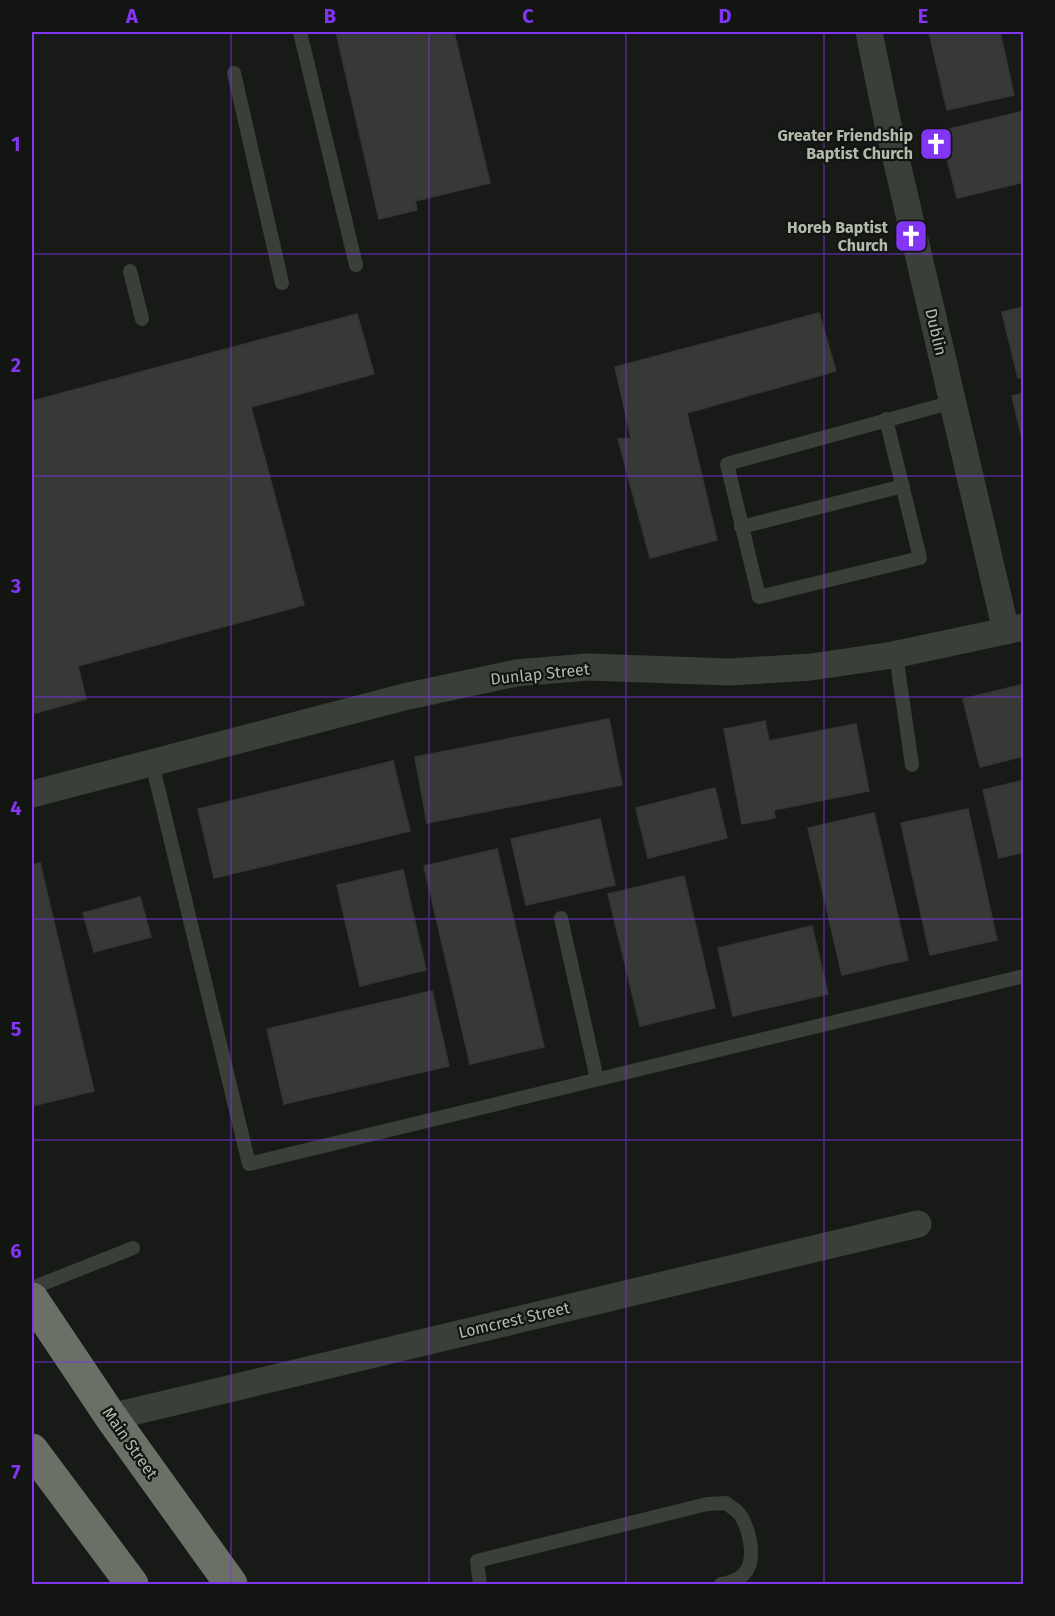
<svg xmlns="http://www.w3.org/2000/svg" width="1055" height="1616" font-family="'Fira Sans',sans-serif">
  <style>
    .building { fill: #363935; stroke: #333632; stroke-width: 1.5 }
    .lines { fill: none; stroke-linecap: round; stroke-linejoin: round }
    .lane { stroke: #3b3f39; stroke-width: 14 }
    .street { stroke: #3b3f39; stroke-width: 27 }
    .highway { stroke: #6a7065; stroke-width: 33 }
    .grid { fill: none; stroke: #8236f3; stroke-width: 1.5; stroke-opacity: 0.55 }
    .labels { text-anchor: middle; dominant-baseline: central; stroke-width: 4.5; stroke-linejoin: round; paint-order: stroke }
    .poi-label { font-size: 16px; font-weight: bold; fill: #b3baaa; stroke: #131513; text-anchor: end }
    .street-label { font-size: 16px; fill: #b3baaa; stroke: #131513 }
    .neatline { fill: none; stroke: #8236f3; stroke-width: 2 }
    .grid-label { font-size: 20px; text-anchor: middle; font-weight: bold; fill: #8236f3 }
  </style>
  <rect width="100%" height="100%" fill="#181a18"/>
  <!-- building -->
  <g class="building">
    <path d="M336 32H454L490 183 415 201 417 210 379 219Z"/>
    <path d="M929 32H1000L1014 95 947 110Z"/>
    <path d="M1024 111V182L957 198 940 131Z"/>
    <path d="M1024 307V377L1018 378 1002 312Z"/>
    <path d="M819 313 836 371 687 413 717 540 650 558 618 439 631 438 615 367Z"/>
    <path d="M357 314 374 374 251 407 304 605 78 666 86 699 32 714V401Z"/>
    <path d="M1024 393V447L1012 396Z"/>
    <path d="M1024 684V756L980 767 963 699Z"/>
    <path d="M609 719 622 785 427 823 415 757Z"/>
    <path d="M765 721 769 741 856 724 869 791 774 810 775 818 742 824 724 729Z"/>
    <path d="M393 761 410 831 214 878 198 809Z"/>
    <path d="M1024 780V852L999 858 983 790Z"/>
    <path d="M715 788 727 838 648 858 636 808Z"/>
    <path d="M968 809 997 940 930 955 901 823Z"/>
    <path d="M874 813 908 960 842 975 808 828Z"/>
    <path d="M600 819 615 885 526 905 511 839Z"/>
    <path d="M497 849 544 1047 470 1064 424 866Z"/>
    <path d="M40 863 94 1091 32 1106V865Z"/>
    <path d="M403 870 426 970 360 986 337 885Z"/>
    <path d="M684 876 715 1008 640 1026 608 894Z"/>
    <path d="M140 897 151 937 94 952 83 913Z"/>
    <path d="M812 926 828 994 733 1016 718 948Z"/>
    <path d="M432 991 449 1066 284 1104 267 1029Z"/>
  </g>
  <g class="lines">
    <!-- lane -->
    <g class="lane">
      <path d="M300 32 356 265"/>
      <path d="M234 73 282 283"/>
      <path d="M130 271 142 319"/>
      <path d="M886 419 920 558 759 597 727 464 953 402"/>
      <path d="M741 527 903 486"/>
      <path d="M896 655 912 765"/>
      <path d="M152 763 249 1164 1024 976"/>
      <path d="M561 918 597 1079"/>
      <path d="M32 1288 133 1248"/>
      <path d="M480 1584 477 1561 707 1504 726 1503C731 1507 737 1510 741 1516 750 1532 759 1566 739 1578 734 1581 727 1583 721 1584"/>
    </g>
    <!-- street -->
    <g class="street">
      <path d="M869 32 887 120 1006 631"/>
      <path d="M32 794 404 697 516 673 588 667 729 672 811 667 893 655 1024 627"/>
      <path d="M111 1417 918 1224"/>
    </g>
    <!-- highway -->
    <g class="highway">
      <path d="M32 1299 111 1417 231 1584"/>
      <path d="M32 1450 132 1584"/>
    </g>
  </g>
  <!-- grid -->
  <path class="grid" d="M231 32V1584M429 32V1584M626 32V1584M824 32V1584M32 254H1024M32 476H1024M32 697H1024M32 919H1024M32 1140H1024M32 1362H1024"/>
  <!-- icons -->
  <defs>
    <symbol id="church-square" viewBox="-11 -11 22 22"><rect x="-9" y="-9" width="18" height="18" rx="4" fill="#8236f3" stroke="#131513"/><path d="M-1.2-6h2.4v3.5h3.3v2.4h-3.3V6h-2.4V-.1h-3.3v-2.4h3.3Z" fill="#fff"/></symbol>
  </defs>
  <g fill-rule="evenodd">
    <use href="#church-square" x="917" y="125" width="38" height="38"/>
    <use href="#church-square" x="892" y="217" width="38" height="38"/>
  </g>
  <g class="labels">
    <!-- poi labels -->
    <g class="poi-label">
      <text x="913" y="135">Greater Friendship<tspan x="913" dy="18">Baptist Church</tspan></text>
      <text x="888" y="227">Horeb Baptist<tspan x="888" dy="18">Church</tspan></text>
    </g>
    <!-- street labels -->
    <g class="street-label">
      <text transform="translate(936 332) rotate(77)">Dublin</text>
      <text transform="translate(540 674) rotate(-6)">Dunlap Street</text>
      <text transform="translate(514 1320) rotate(-13)">Lomcrest Street</text>
      <text transform="translate(130 1443) rotate(55)">Main Street</text>
    </g>
  </g>
  <!-- border -->
  <rect width="1055" height="1616" fill="none" stroke="#131513" stroke-width="66"/>
  <rect x="33" y="33" width="989" height="1550" class="neatline"/>
  <g class="grid-label">
    <text x="132" y="23">A</text>
    <text x="330" y="23">B</text>
    <text x="528" y="23">C</text>
    <text x="725" y="23">D</text>
    <text x="923" y="23">E</text>
    <text x="16" y="151">1</text>
    <text x="16" y="372">2</text>
    <text x="16" y="593">3</text>
    <text x="16" y="815">4</text>
    <text x="16" y="1036">5</text>
    <text x="16" y="1258">6</text>
    <text x="16" y="1479">7</text>
  </g>
</svg>
